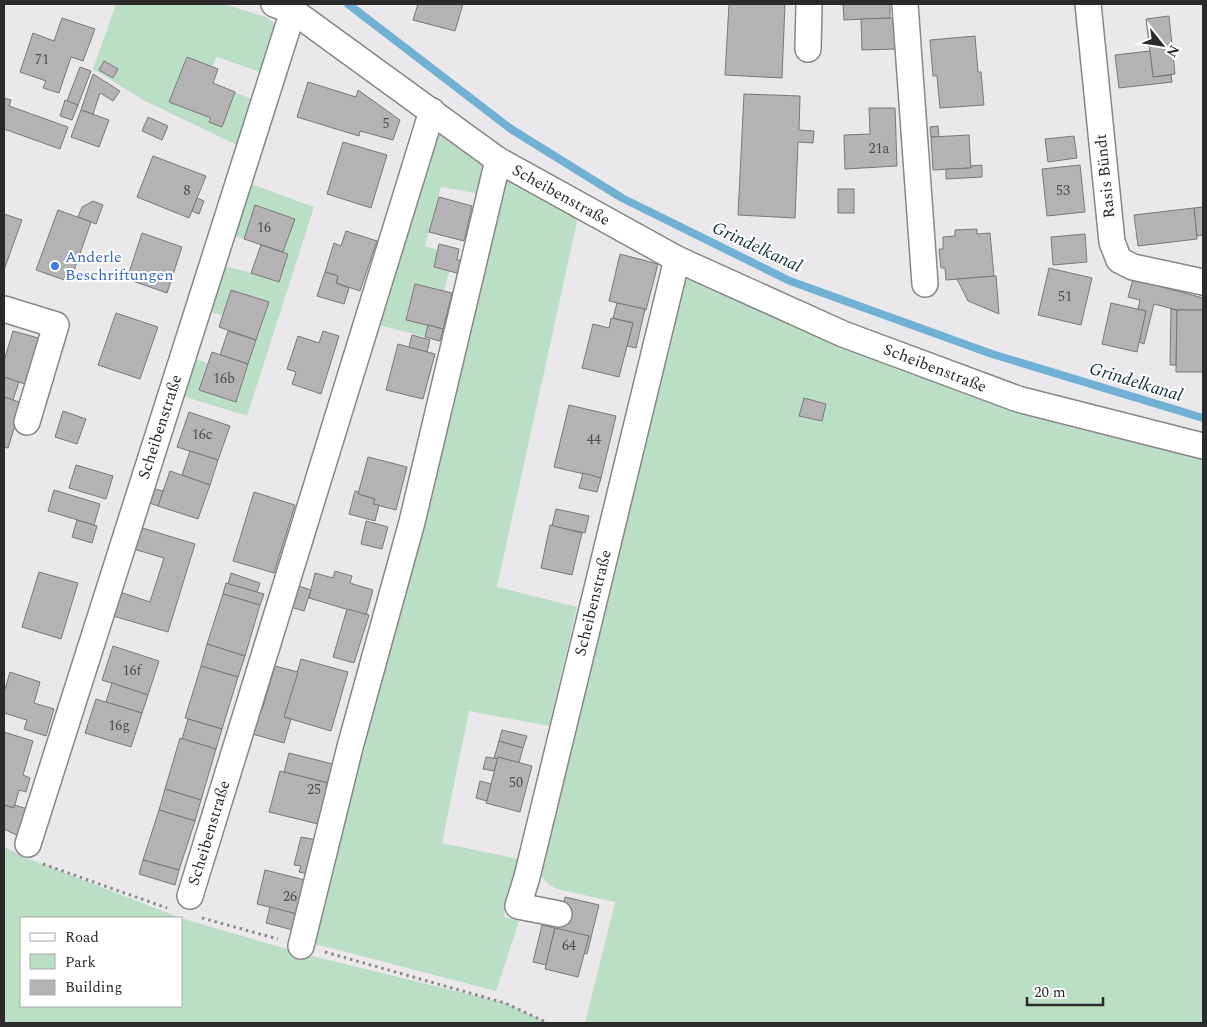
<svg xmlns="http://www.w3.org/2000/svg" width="1207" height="1027" font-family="Spectral,serif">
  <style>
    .green { fill: #badfc5 }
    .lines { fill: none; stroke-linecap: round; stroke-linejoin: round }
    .stream { stroke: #71b2d4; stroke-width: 8 }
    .building { fill: #b5b2b5; stroke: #7b787c }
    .minor-casing { stroke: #89868a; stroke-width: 28 }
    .path { stroke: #8b898c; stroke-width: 3; stroke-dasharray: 2.5 4; stroke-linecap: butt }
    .minor { stroke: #fff; stroke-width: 25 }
    .shop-dot { fill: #3f7fe0; stroke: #fff; stroke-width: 2 }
    .labels { text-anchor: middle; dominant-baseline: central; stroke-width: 4; stroke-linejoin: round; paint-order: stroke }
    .number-label { font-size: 14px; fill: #4e4c4e }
    .street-label { font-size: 16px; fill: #2b2a2b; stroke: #fff }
    .shop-label { font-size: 16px; fill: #366cbe; stroke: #fff; text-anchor: start }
    .water-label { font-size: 18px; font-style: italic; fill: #143241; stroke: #fff }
  </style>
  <rect width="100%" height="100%" fill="#ebe8ec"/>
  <!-- green -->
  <g class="green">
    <path d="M116 4H224L266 17 276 24 265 69 260 72 217 57 212 67 187 57 170 101 211 118 222 127 235 92 256 101 239 146 145 101 93 69Z"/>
    <path d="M436 126 488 163 481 194 441 187 425 246 438 250 434 267 449 271 444 291 415 284 406 319 428 325 425 337 375 324Z"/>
    <path d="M511 178 578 217 497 587 577 607 549 726 469 711 442 843 518 859 504 917 519 921 496 991 315 944 311 939 505 179Z"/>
    <path d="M246 182 314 207 247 416 176 394 188 357 207 363 199 390 236 402 269 303 232 290 223 316 204 309 218 264 251 273 288 254 283 252 294 218 255 206 244 239 228 234Z"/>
    <path d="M677 259 843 334 1203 446V1023H585L615 902 557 889 548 884 539 872Z"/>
    <path d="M4 847 24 857 181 918H21V1006H181V918L304 954 505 1003 548 1023H4Z"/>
  </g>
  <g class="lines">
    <!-- stream -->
    <path class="stream" d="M348 4 511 129 622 198 790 281 992 354 1203 418"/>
  </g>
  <!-- building -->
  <g class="building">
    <path d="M418 4H463L455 31 413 20Z"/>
    <path d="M729 4H799H785L782 78 725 75Z"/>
    <path d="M843 4H890V18L844 20Z"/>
    <path d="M1169 16 1175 74 1153 77 1146 19Z"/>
    <path d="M62 18 95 29 83 61 71 57 59 93 43 88 46 81 20 72 33 33 54 41Z"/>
    <path d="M894 18 895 49 862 50 861 19Z"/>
    <path d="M975 36 978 72H981L984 105 940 108 937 76H933L930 40Z"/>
    <path d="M1150 51 1153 77 1171 75 1172 82 1119 88 1115 55Z"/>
    <path d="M187 57 218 69 213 83 235 92 222 127 209 122 211 118 169 102Z"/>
    <path d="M104 61 118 69 113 78 99 70Z"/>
    <path d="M80 67 91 71 78 105 67 101Z"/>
    <path d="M93 74 120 91 113 101 100 93 93 114 81 110Z"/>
    <path d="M308 82 356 97 358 90 400 120 393 140 360 131 359 136 297 117Z"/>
    <path d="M744 94 800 96 799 130 814 131 813 143 798 142 795 218 738 215Z"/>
    <path d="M4 98 11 100 9 106 68 127 60 149 4 129Z"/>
    <path d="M65 100 78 105 72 120 60 116Z"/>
    <path d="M869 108H895L897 166 845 169 844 135 870 134Z"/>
    <path d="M81 110 109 120 99 147 71 137Z"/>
    <path d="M148 117 168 126 162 140 142 131Z"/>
    <path d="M938 126 939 137H931L930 127Z"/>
    <path d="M969 135 971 168 933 170 931 137Z"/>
    <path d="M1074 136 1077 158 1048 162 1045 139Z"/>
    <path d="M343 142 387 155 371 208 327 194Z"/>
    <path d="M153 156 206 176 189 218 137 197Z"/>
    <path d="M982 165V177L946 179V169L971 168V166Z"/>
    <path d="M1080 165 1085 212 1047 216 1042 169Z"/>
    <rect x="838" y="189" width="16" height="24"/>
    <path d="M439 197 472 206 464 241 429 232Z"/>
    <path d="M197 198 204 201 199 214 192 211Z"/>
    <path d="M93 201 103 205 96 224 78 217 82 207Z"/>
    <path d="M255 205 295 219 283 252 244 239Z"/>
    <path d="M1203 207V235L1197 236 1194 208Z"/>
    <path d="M1194 208 1197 239 1138 246 1134 215Z"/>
    <path d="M58 210 91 222 70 282 36 270Z"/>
    <path d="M4 214 22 220 4 270Z"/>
    <path d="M977 229V234L990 233 994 276 946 280 945 268H941L939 249H943V237L955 236V230Z"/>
    <path d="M346 231 377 241 360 291 336 283 338 276 325 272 334 243 341 246Z"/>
    <path d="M142 233 182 247 167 293 127 279Z"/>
    <path d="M1085 234 1087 262 1053 265 1051 237Z"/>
    <path d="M439 244 459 249 457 260H461L457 273 434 267Z"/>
    <path d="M261 245 288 254 279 282 251 273Z"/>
    <path d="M620 254 658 264 646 310 609 301Z"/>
    <path d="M1049 268 1092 278 1081 325 1038 315Z"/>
    <path d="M325 272 338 276 336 283 349 288 344 304 317 296Z"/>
    <path d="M996 276 999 314 968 301 957 279Z"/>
    <path d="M1133 279 1203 298V310H1177L1154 304 1144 344 1139 342 1146 311 1138 309 1140 300 1128 297Z"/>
    <path d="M415 284 452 293 443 329 406 320Z"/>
    <path d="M231 290 269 302 256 340 219 327Z"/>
    <path d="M617 303 645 309 636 348 627 346 633 323 613 318Z"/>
    <path d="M1111 303 1146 311 1137 352 1102 344Z"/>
    <path d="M1171 309 1177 310 1176 365H1170Z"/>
    <path d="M1177 310H1203V372H1176Z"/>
    <path d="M116 313 158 327 140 379 98 365Z"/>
    <path d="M611 318 633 323 619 377 582 368 593 324 609 328Z"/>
    <path d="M428 325 443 329 440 341 425 337Z"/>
    <path d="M13 331 42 339 28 385 4 377V361Z"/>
    <path d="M228 331 256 340 248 364 220 355Z"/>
    <path d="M323 331 339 336 321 394 292 384 296 372 287 369 298 336 319 343Z"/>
    <path d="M412 335 430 340 427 352 409 347Z"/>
    <path d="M398 344 435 354 423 399 386 390Z"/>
    <path d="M212 352 248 364 236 402 199 390Z"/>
    <path d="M4 377 19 382 13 400 4 397Z"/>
    <path d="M4 397 22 403 8 448 4 447Z"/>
    <path d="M804 398 826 404 822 421 799 416Z"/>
    <path d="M569 405 616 416 601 478 554 467Z"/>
    <path d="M63 411 86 419 77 444 55 437Z"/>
    <path d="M189 412 230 426 218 460 177 447Z"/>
    <path d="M190 451 218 460 210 485 182 475Z"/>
    <path d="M368 457 407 467 396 510 373 504 375 499 358 494Z"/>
    <path d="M76 465 113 476 106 499 69 488Z"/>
    <path d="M170 471 210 485 198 519 158 506Z"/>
    <path d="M583 473 601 478 597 492 579 488Z"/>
    <path d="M155 489 163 491 158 506 150 503Z"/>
    <path d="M54 490 100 504 94 525 48 511Z"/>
    <path d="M355 491 359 492 358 494 375 499 373 504 379 505 375 521 349 514Z"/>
    <path d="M254 492 295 505 274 573 233 561Z"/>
    <path d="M556 509 589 516 585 533 552 526Z"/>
    <path d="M77 520 97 526 92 543 72 537Z"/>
    <path d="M366 521 388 527 382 549 361 544Z"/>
    <path d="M550 525 582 533 572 575 541 568Z"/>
    <path d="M136 526 195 544 168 632 113 616 120 592 150 602 164 558 130 548Z"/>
    <path d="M335 571 352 576 350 583 373 590 366 615 309 598 315 573 333 578Z"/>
    <path d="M39 572 78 583 61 639 22 627Z"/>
    <path d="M231 573 260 583 257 592 228 584Z"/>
    <path d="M226 583 264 594 260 605 223 594Z"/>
    <path d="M293 584 311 590 304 611 287 606Z"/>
    <path d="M223 594 260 605 245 656 207 644Z"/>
    <path d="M347 609 369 615 354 663 333 657Z"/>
    <path d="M207 644 245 656 238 677 201 666Z"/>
    <path d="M113 646 159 661 148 695 102 680Z"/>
    <path d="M301 659 348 672 331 731 284 717Z"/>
    <path d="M201 666 238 677 222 729 185 718Z"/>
    <path d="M275 666 298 672 284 717 291 719 284 743 249 733 256 708 262 710Z"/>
    <path d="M10 672 40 682 34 703 54 709 46 736 24 729 27 720 4 713V693Z"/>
    <path d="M112 683 148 695 142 713 106 702Z"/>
    <path d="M96 699 142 713 131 747 85 733Z"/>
    <path d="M188 719 222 729 216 749 182 739Z"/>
    <path d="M502 730 527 736 523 748 499 741Z"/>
    <path d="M4 732 33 741 23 775 30 778 26 792 19 790 14 808 4 805Z"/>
    <path d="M180 738 216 749 201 800 165 789Z"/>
    <path d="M499 741 523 748 519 763 498 757V759L494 758Z"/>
    <path d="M289 753 333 764 328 783 284 772Z"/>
    <path d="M486 757 498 759 494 771 483 769Z"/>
    <path d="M498 757 532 766 520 812 486 803Z"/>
    <path d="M280 771 328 783 318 824 269 812Z"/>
    <path d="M480 781 491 784 487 801 476 798Z"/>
    <path d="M165 789 201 800 195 821 159 810Z"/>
    <path d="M4 805 14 808V805L31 810 22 838 4 829Z"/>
    <path d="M159 810 195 821 179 870 143 860Z"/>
    <path d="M301 837 317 840 308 874 299 872 301 866 294 865Z"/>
    <path d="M143 860 179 870 175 885 139 874Z"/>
    <path d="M265 870 305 880 297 914 257 904Z"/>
    <path d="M565 897 599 905 587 954 584 953 589 936 557 929Z"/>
    <path d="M270 907 297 914 293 930 266 923Z"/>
    <path d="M542 925 555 928 546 965 533 962Z"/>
    <path d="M555 928 589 936 578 977 545 969Z"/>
  </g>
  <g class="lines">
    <defs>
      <g id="minor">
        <path d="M274 4 293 11 498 160 677 259 843 334 1018 399 1203 446"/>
        <path d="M905 4 925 284"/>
        <path d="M1088 4 1112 242 1119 260 1133 267 1203 282"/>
        <path d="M808 49 809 4"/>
        <path d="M4 309 56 325 27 422"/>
        <path d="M28 844 293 11"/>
        <path d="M190 896 432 111"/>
        <path d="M559 914 518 906 527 877 677 259"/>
        <path d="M301 946 350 747 412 522 498 160"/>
      </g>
    </defs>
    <!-- minor casing -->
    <use href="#minor" class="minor-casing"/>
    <!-- path -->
    <g class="path">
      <path d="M43 864 167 908"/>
      <path d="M202 918 278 939"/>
      <path d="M325 952 505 1003 548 1023"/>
    </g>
    <!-- minor -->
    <use href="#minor" class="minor"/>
  </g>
  <!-- markers -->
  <circle class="shop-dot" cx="55" cy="266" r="5"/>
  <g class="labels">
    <!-- number labels -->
    <g class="number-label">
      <text x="42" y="59">71</text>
      <text x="386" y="123">5</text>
      <text x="879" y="148">21a</text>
      <text x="187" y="190">8</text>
      <text x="1063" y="190">53</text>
      <text x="264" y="227">16</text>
      <text x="1065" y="296">51</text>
      <text x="224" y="378">16b</text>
      <text x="202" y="434">16c</text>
      <text x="594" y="439">44</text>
      <text x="132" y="670">16f</text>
      <text x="119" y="725">16g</text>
      <text x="516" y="782">50</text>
      <text x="314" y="789">25</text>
      <text x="290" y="896">26</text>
      <text x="569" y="945">64</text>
    </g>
    <!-- street labels -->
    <g class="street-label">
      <text transform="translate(1105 176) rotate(-96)">Rasis Bündt</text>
      <text transform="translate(561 195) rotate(29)">Scheibenstraße</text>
      <text transform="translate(935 368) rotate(21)">Scheibenstraße</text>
      <text transform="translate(160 427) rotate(-72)">Scheibenstraße</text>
      <text transform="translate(593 603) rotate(-76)">Scheibenstraße</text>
      <text transform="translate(209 833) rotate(-73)">Scheibenstraße</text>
    </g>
    <!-- shop labels -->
    <g class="shop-label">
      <text x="65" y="257">Anderle<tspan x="65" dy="18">Beschriftungen</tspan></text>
    </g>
    <!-- water labels -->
    <g class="water-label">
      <text transform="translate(757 247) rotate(25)">Grindelkanal</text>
      <text transform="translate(1136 382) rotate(17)">Grindelkanal</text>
    </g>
  </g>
  <!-- border -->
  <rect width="1207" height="1027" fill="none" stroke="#2b2a2b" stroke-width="10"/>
  <!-- legend -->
  <rect x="20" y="917" width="162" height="90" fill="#ffffff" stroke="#aaaaaa"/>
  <rect x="30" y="933" width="25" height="8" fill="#ffffff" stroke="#aaaaaa"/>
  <text x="65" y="942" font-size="15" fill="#2b2a2b">Road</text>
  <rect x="30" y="954" width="25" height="15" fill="#badfc5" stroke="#aaaaaa"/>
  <text x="65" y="967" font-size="15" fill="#2b2a2b">Park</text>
  <rect x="30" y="980" width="25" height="15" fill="#b5b2b5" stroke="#aaaaaa"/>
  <text x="65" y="992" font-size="15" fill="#2b2a2b">Building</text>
  <!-- north arrow -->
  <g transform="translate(1162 45) rotate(120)" stroke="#ffffff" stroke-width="4" paint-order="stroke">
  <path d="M0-4L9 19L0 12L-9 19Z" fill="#2b2a2b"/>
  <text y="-8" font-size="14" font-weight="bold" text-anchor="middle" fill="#2b2a2b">N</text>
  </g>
  <!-- scale -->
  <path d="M1027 997v8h76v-8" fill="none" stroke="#2b2a2b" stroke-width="2.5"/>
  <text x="1034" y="997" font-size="15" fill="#2b2a2b" stroke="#ffffff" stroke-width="4" paint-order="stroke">20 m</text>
</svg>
